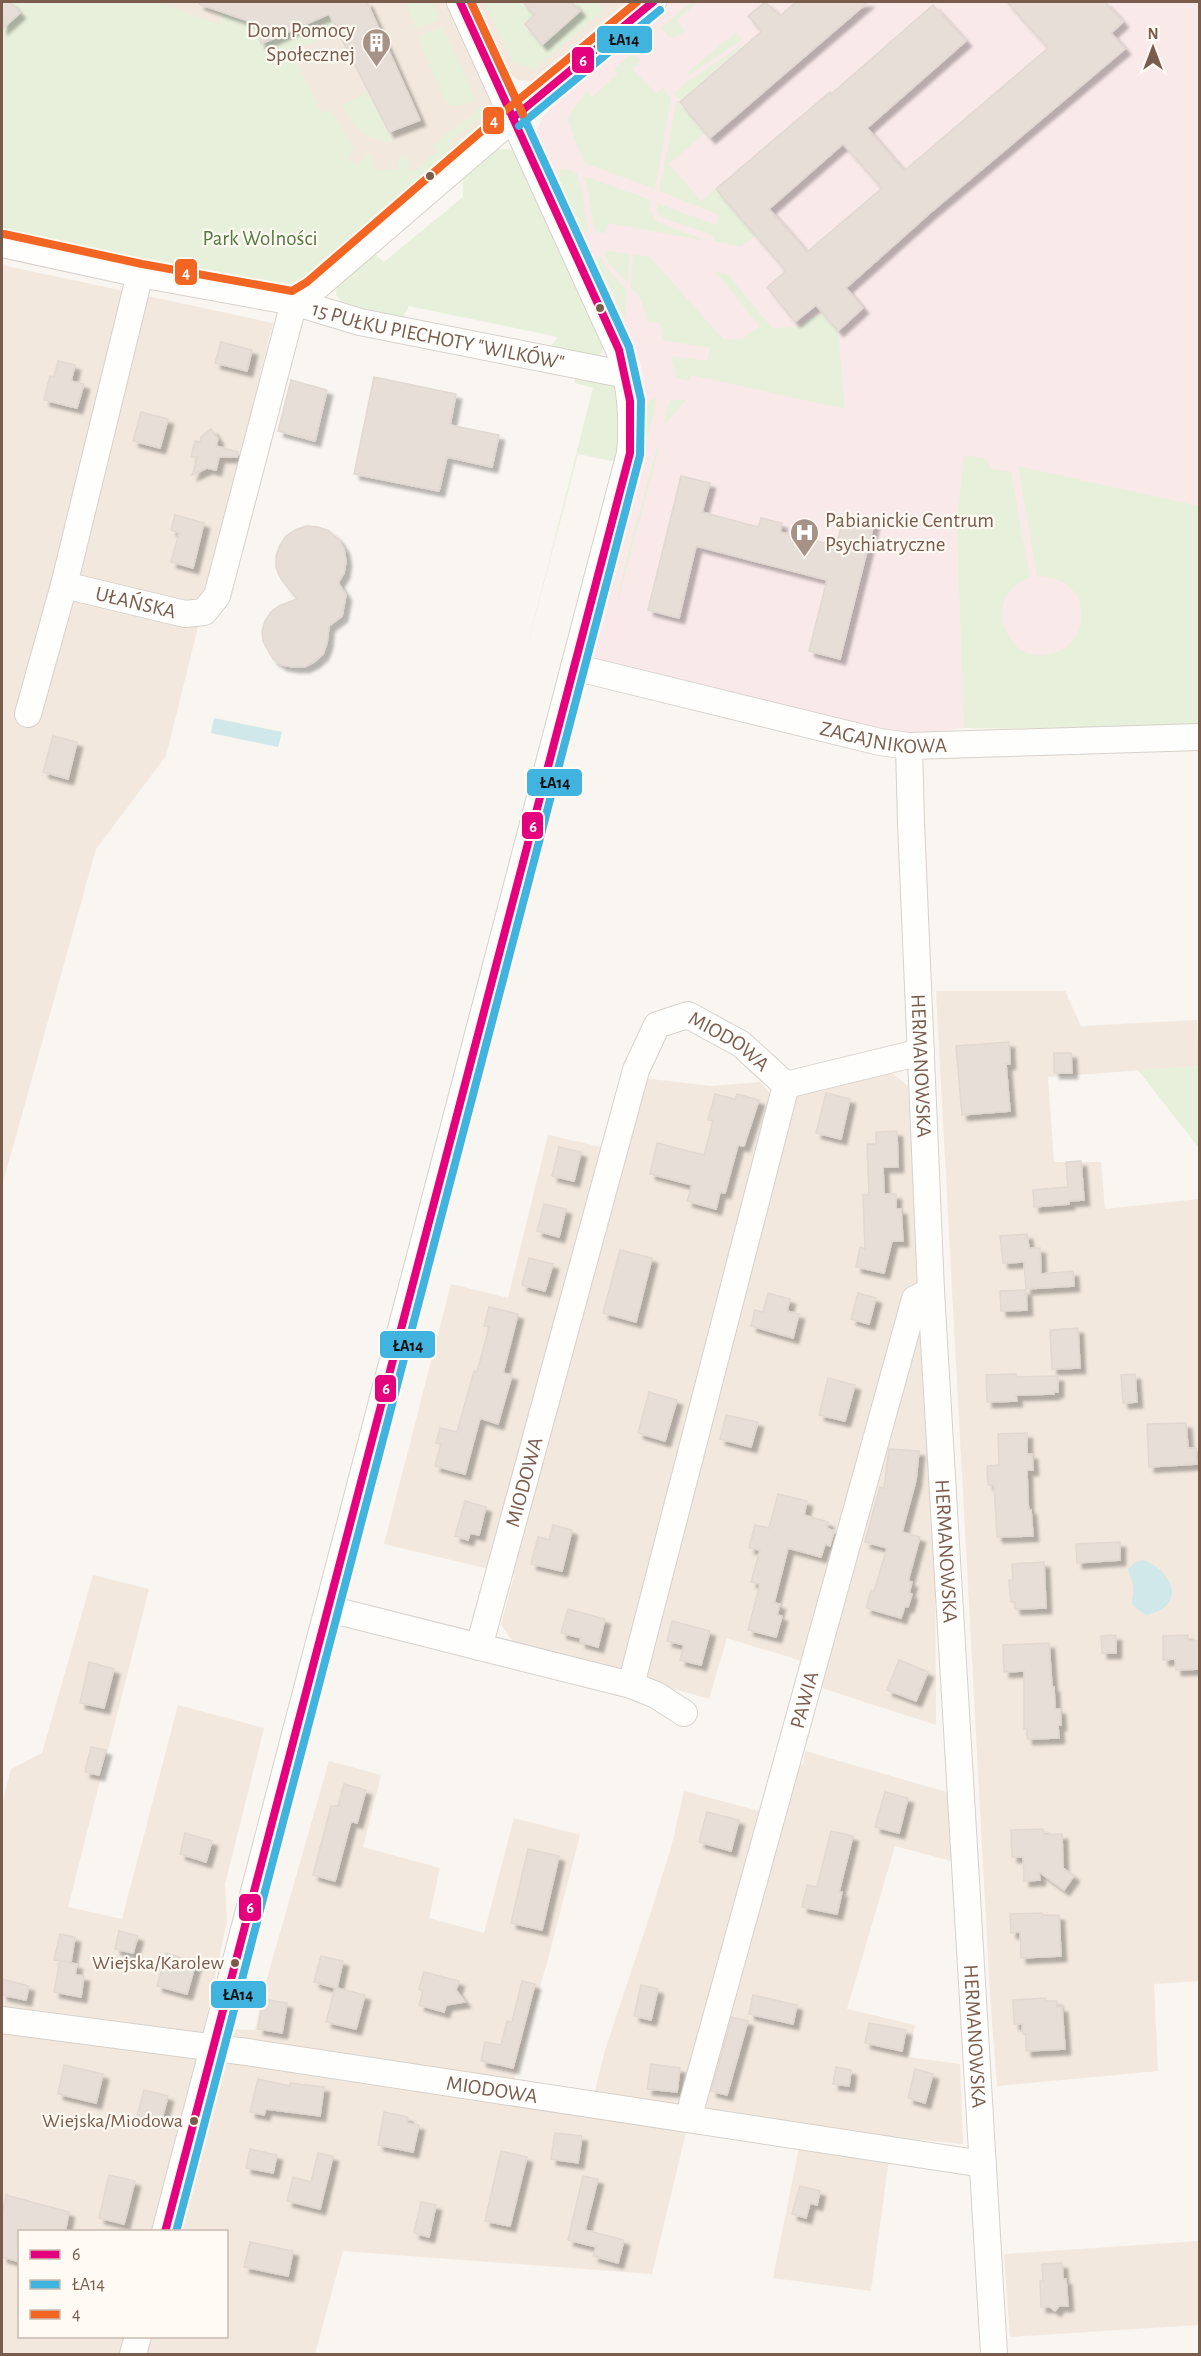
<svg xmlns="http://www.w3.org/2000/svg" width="1201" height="2356" font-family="'Alegreya Sans',sans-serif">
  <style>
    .residential { fill: #f2e8de; fill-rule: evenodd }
    .medical { fill: #fae9e9 }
    .green { fill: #e7f0db }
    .water { fill: #d0e8ea }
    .building { fill: #e6ded7; stroke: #e2d8d2; stroke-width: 1.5; fill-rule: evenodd; filter: url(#shadow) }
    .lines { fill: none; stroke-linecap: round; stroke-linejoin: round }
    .minor-casing { stroke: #d7d1cb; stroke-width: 28 }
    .minor { stroke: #fefefd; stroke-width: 26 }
    .bus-1-casing { stroke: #fffaf3; stroke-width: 12 }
    .bus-2-casing { stroke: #fffaf3; stroke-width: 12 }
    .bus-3-casing { stroke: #fffaf3; stroke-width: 12 }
    .bus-1 { stroke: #e5007d; stroke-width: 8 }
    .bus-2 { stroke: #40b3df; stroke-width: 8 }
    .bus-3 { stroke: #f26522; stroke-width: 8 }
    .bus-dot { fill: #7a5c4d; stroke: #fffaf3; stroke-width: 2 }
    .labels { text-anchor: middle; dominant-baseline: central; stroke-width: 4.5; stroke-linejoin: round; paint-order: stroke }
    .bus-label { font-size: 20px; fill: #7a5c4d; stroke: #fffaf3; text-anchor: end }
    .poi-label { font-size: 21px; fill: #7a5c4d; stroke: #fffaf3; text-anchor: end }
    .park-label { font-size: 21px; fill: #537a41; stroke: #fffaf3 }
    .street-label { font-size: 21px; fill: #7a5c4d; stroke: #fffaf3 }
    .line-badge { stroke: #fffaf3; stroke-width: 2 }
    .badge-label { font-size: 16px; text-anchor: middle; font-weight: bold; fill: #fff }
    .pale-badge-label { font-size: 16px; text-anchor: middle; font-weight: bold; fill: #111 }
  </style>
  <defs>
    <filter id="shadow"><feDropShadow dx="5.5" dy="5.5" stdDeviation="1.5" flood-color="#0004"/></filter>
  </defs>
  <rect width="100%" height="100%" fill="#f9f5f0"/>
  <!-- residential -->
  <g class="residential">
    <path d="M2 2H449L493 100 494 116 383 216 2 147Z"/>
    <path d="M470 2H638L542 79 531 81 518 80 505 71Z"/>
    <path d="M2 265 273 323 166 756 96 849 2 1186Z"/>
    <path d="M936 991H1065L1081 1026 1197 1020 1199 1066 1048 1077 1054 1162H1101L1105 1209 1199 1199 1200 1981 1154 1984 1158 2071 997 2086 990 1995Z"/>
    <path d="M892 1073 909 1087 919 1320 935 1560 936 1725 822 1688 805 1662 727 1638 709 1699 515 1644 501 1625 514 1575 384 1544 451 1284 508 1298 548 1135 628 1153 642 1078 712 1086 760 1082 772 1096 798 1095 824 1077Z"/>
    <path d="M93 1575 149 1589 68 1907 122 1919 178 1705 264 1728 225 1884 227 1921 204 2028 255 2030 262 1996 329 1761 381 1775 363 1847 440 1868 429 1918 484 1933 514 1818 580 1835 548 1959 508 2101 589 2115 605 2050 649 1918 671 1848 684 1791 782 1817 798 1764 803 1765 805 1751 950 1793 951 1861 895 1846 847 2009 915 2025 909 2057 960 2064 963 2144 892 2137 871 2291 773 2278 799 2148 686 2132 652 2274 343 2251 315 2354H2V1805L11 1769 42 1753ZM20 2232H226V2336H20Z"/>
    <path d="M1199 2241V2325L1010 2337 1004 2254Z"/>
  </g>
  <!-- medical -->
  <path class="medical" d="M667 2H1199V729L964 728 901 737 596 662 589 657 644 414 645 388 640 362 624 332 538 139 537 130 543 117 618 43Z"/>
  <!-- green -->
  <g class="green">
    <path d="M2 2H158L218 24 223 12 254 23 262 44 329 14 337 32 292 52 322 113 331 111 354 148 347 159 358 166 367 153 372 154 373 169 398 170 399 157 408 156 410 170H415L436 152 433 145 480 108 483 115 451 141 447 158 409 188 412 192 309 275 296 283 266 288 2 233Z"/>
    <path d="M405 2H432L440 19 416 29Z"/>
    <path d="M485 2H596L604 10 535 69 512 62Z"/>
    <path d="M692 2H698L677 20 685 31 676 37H669L661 27Z"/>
    <path d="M443 26 476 100 459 106 449 105 444 99 418 37Z"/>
    <path d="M736 32 742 40 689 75 687 73Z"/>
    <path d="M749 40 681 101 674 93 685 83Z"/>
    <path d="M633 52 641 61 633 69 656 94 663 88 671 99 655 189 584 163 568 121 569 115 587 91 592 97 618 74 614 69Z"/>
    <path d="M368 91 393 142C364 140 355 130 343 105Z"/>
    <path d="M677 100 705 133 669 164 701 201 716 189 756 235 740 247 715 241 712 235 663 218 657 213V203L716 225 719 215 659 191Z"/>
    <path d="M488 105 495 106 492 121 448 160 454 143 489 116 485 106Z"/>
    <path d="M500 149H510L518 157 604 345 602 353 597 357 548 350 558 337 409 306 402 319 345 306 336 295 337 283 374 253 384 262 463 197V176L489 154Z"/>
    <path d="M566 169 577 173 583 194 588 232 582 231 558 181 561 175 559 170Z"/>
    <path d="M584 176 651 200C645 231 689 228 705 241L614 224H608L606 233 596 232C589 214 591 194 584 176Z"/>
    <path d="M609 251 629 254 628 283 609 263 604 252Z"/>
    <path d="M633 254 650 257 723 339 742 340 759 326 715 271 728 275 772 328 798 327 822 312 838 331 845 409 691 375 689 381 676 378 671 356 707 361 710 348 663 340 660 323 647 322 641 299 631 287Z"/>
    <path d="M599 255 607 269 627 291 625 319 595 259Z"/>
    <path d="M576 372 614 383 619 391 623 435 616 459 611 461 578 454 523 663 593 388 575 383Z"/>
    <path d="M655 397 656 404 605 605 601 603 645 410 650 401Z"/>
    <path d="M670 400H686L662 427 657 448 659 449 616 608 626 560Z"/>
    <path d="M964 455 986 459 992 469 1011 472 1030 578C979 593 1005 672 1057 652 1068 648 1078 637 1080 625 1087 594 1066 577 1037 576L1018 466 1199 506V729L964 728 957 524Z"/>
    <path d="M1199 1066H1200L1199 1148 1138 1070Z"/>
  </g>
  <!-- water -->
  <g class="water">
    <path d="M214 718 282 732 278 747 211 733Z"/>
    <path d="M1143 1560C1174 1571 1187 1607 1146 1615 1123 1600 1136 1603 1133 1585 1132 1580 1129 1574 1128 1569L1134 1563Z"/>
  </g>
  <!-- building -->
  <g class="building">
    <path d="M2 2H10L20 13 2 29Z"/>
    <path d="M199 2H367L420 120 389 132 329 14 261 44 254 23 199 4Z"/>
    <path d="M523 2H572L580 11 542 45 525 24 534 15Z"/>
    <path d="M765 2 780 16 796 2H868L710 138 680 102 762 31 748 16Z"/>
    <path d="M1007 2H1105L1123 22 1111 33 1125 49 930 213 846 288 863 308 838 331 816 305 795 322 767 287 786 271 716 189 830 92 831 94 933 5 966 41 867 128 904 171 1048 48ZM843 144 882 188 807 252 769 209Z"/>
    <path d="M221 342 252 350 247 371 215 363Z"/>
    <path d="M58 361 75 365 71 381 84 384 77 408 44 400 50 376 54 377Z"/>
    <path d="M374 377 456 394 450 425 499 435 492 467 447 457 439 491 354 474Z"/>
    <path d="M291 380 327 390 315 441 278 431Z"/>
    <path d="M141 412 168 419 160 448 133 441Z"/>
    <path d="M211 429 218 439 216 446 238 452 237 457H219L216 470 207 468 192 475 198 457H191L195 441 200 442 201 437Z"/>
    <path d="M681 476 710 483 702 512 758 527 761 518 782 523 780 532 836 546 844 516 874 523 840 659 809 651 827 580 696 546 679 618 648 610Z"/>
    <path d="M175 515 204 523 193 568 171 562 179 533 171 530Z"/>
    <path d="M306 526 318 527 329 531 338 539 344 549 346 561 344 573 338 583 346 595 342 616 329 626 327 643 323 654 314 662 304 667H293L282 665 273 659 263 641 262 631 265 621 271 612 279 606 297 599 280 577 276 567V556L280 545 286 536 295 530Z"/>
    <path d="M53 736 77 742 68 779 43 772Z"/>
    <path d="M1009 1042 1010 1064H1006L1010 1111 962 1115 956 1046Z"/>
    <path d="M1054 1053H1071L1072 1073H1054Z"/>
    <path d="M826 1093 850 1099 841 1139 816 1133Z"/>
    <path d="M715 1094 735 1099 737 1094 759 1100 744 1146 738 1145 725 1193 720 1192 716 1209 687 1201 692 1185 650 1174 657 1143 704 1155 713 1121 708 1120Z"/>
    <path d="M897 1131 898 1167H883L884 1194H896V1209H901L903 1241H892L884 1273 856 1267 860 1247 865 1249 863 1195H869L867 1144H876V1132Z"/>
    <path d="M559 1147 581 1152 574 1181 552 1176Z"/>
    <path d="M1081 1161 1084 1200 1069 1201V1204L1034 1207 1033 1190 1068 1187 1066 1162Z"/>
    <path d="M544 1204 566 1209 559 1237 537 1231Z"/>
    <path d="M1027 1234 1029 1248H1040L1041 1274 1073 1271 1074 1286 1026 1289 1024 1262 1003 1263 1000 1236Z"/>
    <path d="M620 1250 652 1258 636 1322 603 1313Z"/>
    <path d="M529 1258 553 1264 545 1291 522 1285Z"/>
    <path d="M1026 1290 1027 1310 1001 1311 1000 1291Z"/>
    <path d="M768 1293 790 1299 787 1311 799 1314 793 1338 751 1326 755 1310 763 1312Z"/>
    <path d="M858 1293 876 1298 869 1324 851 1319Z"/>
    <path d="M489 1307 518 1314 503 1373 512 1375 498 1424 480 1418 465 1474 435 1466 441 1444 436 1443 440 1428 457 1432 474 1371 477 1372 489 1327 484 1326Z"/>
    <path d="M1078 1328 1080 1368 1052 1369 1050 1330Z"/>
    <path d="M1016 1374V1377L1058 1376V1392H1054V1394L1016 1395 1017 1401 987 1402 986 1375Z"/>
    <path d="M1135 1374 1137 1402 1123 1403 1121 1375Z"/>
    <path d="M828 1378 855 1385 845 1421 819 1415Z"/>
    <path d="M649 1392 677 1400 665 1441 638 1433Z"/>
    <path d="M726 1415 758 1422 751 1447 720 1439Z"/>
    <path d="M1186 1423 1188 1448H1196L1197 1464 1149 1467 1147 1424Z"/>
    <path d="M1027 1433V1454H1032L1033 1470H1027L1028 1504 1029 1510H1031L1033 1536 997 1537 994 1485H988L987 1466 999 1465 998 1434Z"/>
    <path d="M889 1449 919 1451 916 1480 902 1532 920 1537 908 1581 912 1582 909 1593 912 1594 908 1607 905 1606 901 1618 866 1608 871 1590 874 1591 887 1548 865 1542 880 1487 884 1488Z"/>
    <path d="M778 1494 807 1501 804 1515 828 1522 827 1528 834 1531 830 1546 825 1544 821 1557 788 1548 774 1603 780 1604 777 1615 782 1616 776 1637 748 1630 760 1584 751 1582 760 1550 749 1548 755 1525 769 1528Z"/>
    <path d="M465 1501 486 1507 479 1535 470 1533 468 1540 455 1536Z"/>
    <path d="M553 1525 572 1530 562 1571 531 1564 538 1537 549 1540Z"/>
    <path d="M1120 1542V1560L1077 1563 1076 1544Z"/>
    <path d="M1044 1562 1046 1608 1015 1609V1602H1011L1009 1580H1013L1012 1564Z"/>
    <path d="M568 1609 605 1619 598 1647 580 1642 581 1638 561 1633Z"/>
    <path d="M672 1621 710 1631 701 1665 680 1660 684 1645 667 1641Z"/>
    <path d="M1116 1635V1653H1102L1101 1636Z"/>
    <path d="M1188 1635V1641H1200V1669L1176 1670 1175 1659 1163 1660V1636Z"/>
    <path d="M1049 1643 1052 1687H1054L1055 1709H1060L1061 1725H1058L1059 1738 1027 1739V1729H1024V1671L1004 1672 1003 1645Z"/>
    <path d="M899 1660 928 1672 916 1701 887 1690Z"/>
    <path d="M89 1662 114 1669 104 1708 80 1703Z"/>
    <path d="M91 1747 106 1750 99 1775 85 1772Z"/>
    <path d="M344 1784 366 1790 357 1823 351 1821 335 1881 313 1875 331 1806H338Z"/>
    <path d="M885 1792 908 1798 899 1833 875 1827Z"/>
    <path d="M707 1812 739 1820 731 1851 699 1842Z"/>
    <path d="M1043 1829 1044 1835 1062 1834 1063 1868 1074 1876 1064 1890 1039 1872 1040 1880 1024 1881 1023 1857H1012L1011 1830Z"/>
    <path d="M831 1831 853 1836 839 1892H842L837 1914 802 1907 807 1885 817 1887Z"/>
    <path d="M185 1833 212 1841 206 1862 180 1854Z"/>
    <path d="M528 1849 559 1856 542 1930 511 1923Z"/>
    <path d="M1042 1913 1043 1915H1059L1061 1956 1021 1958 1020 1932 1011 1933 1010 1914Z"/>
    <path d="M119 1931 138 1936 133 1953 115 1949Z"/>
    <path d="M60 1934 75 1937 71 1962 54 1960Z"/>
    <path d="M166 1953 196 1962 187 1994 157 1986Z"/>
    <path d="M321 1956 343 1961 337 1988 365 1995 356 2029 326 2022 335 1988 314 1982Z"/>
    <path d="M60 1961 77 1964 75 1975 84 1976 81 1997 54 1992Z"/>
    <path d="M424 1972 459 1981 456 1990 465 2002 446 2005 444 2012 419 2005 423 1991 419 1989Z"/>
    <path d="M2 1979 29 1986 26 2000 2 1995Z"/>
    <path d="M522 1981 535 1984 513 2068 481 2061 485 2042 501 2045 507 2021 512 2022Z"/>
    <path d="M641 1985 658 1989 651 2020 634 2016Z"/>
    <path d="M753 1995 797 2005 793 2024 749 2014Z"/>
    <path d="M1045 1998V2001H1057V2007H1062L1065 2049 1026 2051V2034H1023L1022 2024H1014L1013 2000Z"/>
    <path d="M263 1999 287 2003 282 2033 258 2029Z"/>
    <path d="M732 2017 748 2021 727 2095 711 2091Z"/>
    <path d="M869 2023 906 2030 902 2051 865 2043Z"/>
    <path d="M651 2064 680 2068 677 2092 647 2089Z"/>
    <path d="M64 2065 103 2074 96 2103 58 2094Z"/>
    <path d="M836 2067 851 2070 849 2086 833 2084Z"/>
    <path d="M915 2069 933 2074 925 2103 908 2098Z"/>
    <path d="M258 2079 290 2086V2083L324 2087 320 2116 266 2109 264 2115 250 2112Z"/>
    <path d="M144 2090 168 2096 161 2122 137 2116Z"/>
    <path d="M384 2112 408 2117 407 2123 419 2125 413 2152 378 2145Z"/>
    <path d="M555 2133 582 2136 578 2163 551 2159Z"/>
    <path d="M250 2149 277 2155 273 2173 246 2168Z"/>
    <path d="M501 2151 527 2157 510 2226 485 2221Z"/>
    <path d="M318 2153 333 2156 320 2209 287 2201 293 2177 311 2182Z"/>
    <path d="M109 2175 135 2181 124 2224 99 2218Z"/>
    <path d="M583 2176 598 2179 585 2230 624 2240 618 2263 593 2256 596 2247 568 2240Z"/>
    <path d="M800 2186 820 2191 817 2205 810 2203 806 2218 792 2214Z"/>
    <path d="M6 2195 69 2212 65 2232H20V2262L2 2257V2214Z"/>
    <path d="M421 2202 436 2205 429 2237 414 2233Z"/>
    <path d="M250 2242 293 2251 288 2276 244 2267Z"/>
    <path d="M1062 2263 1063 2280 1066 2279 1068 2306H1059L1055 2311 1050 2307H1041L1040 2281H1043L1042 2264Z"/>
  </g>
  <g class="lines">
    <defs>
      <g id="minor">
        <path id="s1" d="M2 244 140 274 294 302 360 322 627 375"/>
        <path id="s2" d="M140 274 64 585 185 614 204 612 217 596 294 302"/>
        <path d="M294 302 313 290 513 118 544 94 653 2"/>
        <path id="s3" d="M574 667 880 742 909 746 1200 737"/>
        <path d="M28 714 64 585"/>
        <path id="s4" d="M909 746 911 823 931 1291 994 2354"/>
        <path d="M786 1085 921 1052"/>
        <path d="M329 1609 631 1685 656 1695 684 1713"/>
        <path id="s5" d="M479 1647 636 1070 657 1025 688 1015 741 1044 786 1085 631 1685"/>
        <path id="s6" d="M2 2020 247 2052 983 2164"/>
        <path id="s7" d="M688 2119 915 1299 931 1291"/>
        <path d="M165 2232 630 453C633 416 631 386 619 350L460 2"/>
        <path d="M133 2354 138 2336"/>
      </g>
    </defs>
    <!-- minor casing -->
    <use href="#minor" class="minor-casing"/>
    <!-- minor -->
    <use href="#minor" class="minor"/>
    <defs>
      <g id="bus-1">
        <path d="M513 118 653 2"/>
        <path d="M165 2232 630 453V401L619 350 460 2"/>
      </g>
      <g id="bus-2">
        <path d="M519 126 660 10"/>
        <path d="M176 2232 640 455 641 400 629 347 471 2"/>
      </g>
      <g id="bus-3">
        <path d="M471 2 523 114"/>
        <path d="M4 234 142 264 292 291 307 282 506 110 637 2"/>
      </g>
    </defs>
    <!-- bus-1 casing -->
    <use href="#bus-1" class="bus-1-casing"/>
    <!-- bus-2 casing -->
    <use href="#bus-2" class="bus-2-casing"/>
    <!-- bus-3 casing -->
    <use href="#bus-3" class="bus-3-casing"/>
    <!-- bus-1 -->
    <use href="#bus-1" class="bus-1"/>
    <!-- bus-2 -->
    <use href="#bus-2" class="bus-2"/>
    <!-- bus-3 -->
    <use href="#bus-3" class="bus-3"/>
  </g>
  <!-- icons -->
  <defs>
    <symbol id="building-pin" viewBox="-11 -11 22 30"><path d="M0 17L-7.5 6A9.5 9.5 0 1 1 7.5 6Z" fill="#a69286" stroke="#fffaf3"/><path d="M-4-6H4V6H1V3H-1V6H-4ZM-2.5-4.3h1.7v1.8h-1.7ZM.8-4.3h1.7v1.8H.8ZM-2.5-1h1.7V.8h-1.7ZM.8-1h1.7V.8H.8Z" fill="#fff"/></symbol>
    <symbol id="hospital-pin" viewBox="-11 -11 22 30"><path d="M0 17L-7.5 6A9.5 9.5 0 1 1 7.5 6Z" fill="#a69286" stroke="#fffaf3"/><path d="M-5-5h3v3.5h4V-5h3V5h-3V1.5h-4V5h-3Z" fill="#fff"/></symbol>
  </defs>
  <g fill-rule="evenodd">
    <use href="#building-pin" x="360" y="26" width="33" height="45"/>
    <use href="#hospital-pin" x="788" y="516" width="33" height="45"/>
  </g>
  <!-- markers -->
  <g class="bus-dot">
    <circle cx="430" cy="176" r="5"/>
    <circle cx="600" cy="308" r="5"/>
    <circle cx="235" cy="1963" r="5"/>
    <circle cx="194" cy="2121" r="5"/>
  </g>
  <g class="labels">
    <!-- bus labels -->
    <g class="bus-label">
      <text x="224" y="1963">Wiejska/Karolew</text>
      <text x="183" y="2121">Wiejska/Miodowa</text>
    </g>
    <!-- poi labels -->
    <g class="poi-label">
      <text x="355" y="30">Dom Pomocy<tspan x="355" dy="24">Społecznej</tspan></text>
      <text x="825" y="520" text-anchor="start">Pabianickie Centrum<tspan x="825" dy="24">Psychiatryczne</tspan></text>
    </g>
    <!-- park labels -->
    <g class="park-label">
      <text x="260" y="238">Park Wolności</text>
    </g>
    <!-- street labels -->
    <g class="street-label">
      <text stroke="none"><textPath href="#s1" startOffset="446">15 PUŁKU PIECHOTY "WILKÓW"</textPath></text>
      <text stroke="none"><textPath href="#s2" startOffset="394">UŁAŃSKA</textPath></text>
      <text stroke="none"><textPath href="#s3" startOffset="318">ZAGAJNIKOWA</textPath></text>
      <text stroke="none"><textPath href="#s5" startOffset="729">MIODOWA</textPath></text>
      <text stroke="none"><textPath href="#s4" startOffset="320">HERMANOWSKA</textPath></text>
      <text stroke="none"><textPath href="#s5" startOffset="171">MIODOWA</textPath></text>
      <text stroke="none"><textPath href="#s4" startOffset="806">HERMANOWSKA</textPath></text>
      <text stroke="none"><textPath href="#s7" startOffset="435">PAWIA</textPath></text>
      <text stroke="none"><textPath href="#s4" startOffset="1292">HERMANOWSKA</textPath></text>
      <text stroke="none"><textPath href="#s6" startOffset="495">MIODOWA</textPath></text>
    </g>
  </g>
  <g class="line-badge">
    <rect x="596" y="25" width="57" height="29" rx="6" fill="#40b3df"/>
    <rect x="571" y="46" width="24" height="28" rx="6" fill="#e5007d"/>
    <rect x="482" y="106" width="23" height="29" rx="6" fill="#f26522"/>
    <rect x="174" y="258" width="24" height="28" rx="6" fill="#f26522"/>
    <rect x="526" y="768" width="57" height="29" rx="6" fill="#40b3df"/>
    <rect x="521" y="811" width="23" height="29" rx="6" fill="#e5007d"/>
    <rect x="379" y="1330" width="57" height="29" rx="6" fill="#40b3df"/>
    <rect x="374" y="1374" width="23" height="29" rx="6" fill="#e5007d"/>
    <rect x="238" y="1893" width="24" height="29" rx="6" fill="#e5007d"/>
    <rect x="210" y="1980" width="57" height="29" rx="6" fill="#40b3df"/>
  </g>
  <g class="badge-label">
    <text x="583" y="66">6</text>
    <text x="494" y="126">4</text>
    <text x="186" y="278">4</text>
    <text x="533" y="832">6</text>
    <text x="386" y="1394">6</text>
    <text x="250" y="1913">6</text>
  </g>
  <g class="pale-badge-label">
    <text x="624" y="45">ŁA14</text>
    <text x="555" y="788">ŁA14</text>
    <text x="408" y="1351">ŁA14</text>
    <text x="238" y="2000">ŁA14</text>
  </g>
  <!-- border -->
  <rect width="1201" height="2356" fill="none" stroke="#7a5c4d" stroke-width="6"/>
  <!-- legend -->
  <rect x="18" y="2230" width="210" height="108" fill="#fffaf3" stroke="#cabbb1" stroke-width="1.5"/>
  <rect x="30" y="2250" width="30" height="9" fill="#e5007d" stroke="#cabbb1" stroke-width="1.5"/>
  <text x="72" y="2260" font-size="18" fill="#7a5c4d">6</text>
  <rect x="30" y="2280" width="30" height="9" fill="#40b3df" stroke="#cabbb1" stroke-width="1.5"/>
  <text x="72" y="2290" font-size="18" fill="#7a5c4d">ŁA14</text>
  <rect x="30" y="2310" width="30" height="9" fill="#f26522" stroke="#cabbb1" stroke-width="1.5"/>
  <text x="72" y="2320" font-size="18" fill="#7a5c4d">4</text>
  <!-- north arrow -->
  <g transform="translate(1153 48)" stroke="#fffaf3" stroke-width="4.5" paint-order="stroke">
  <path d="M0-4.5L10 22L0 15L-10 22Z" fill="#7a5c4d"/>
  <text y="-9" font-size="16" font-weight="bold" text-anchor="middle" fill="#7a5c4d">N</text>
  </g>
</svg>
